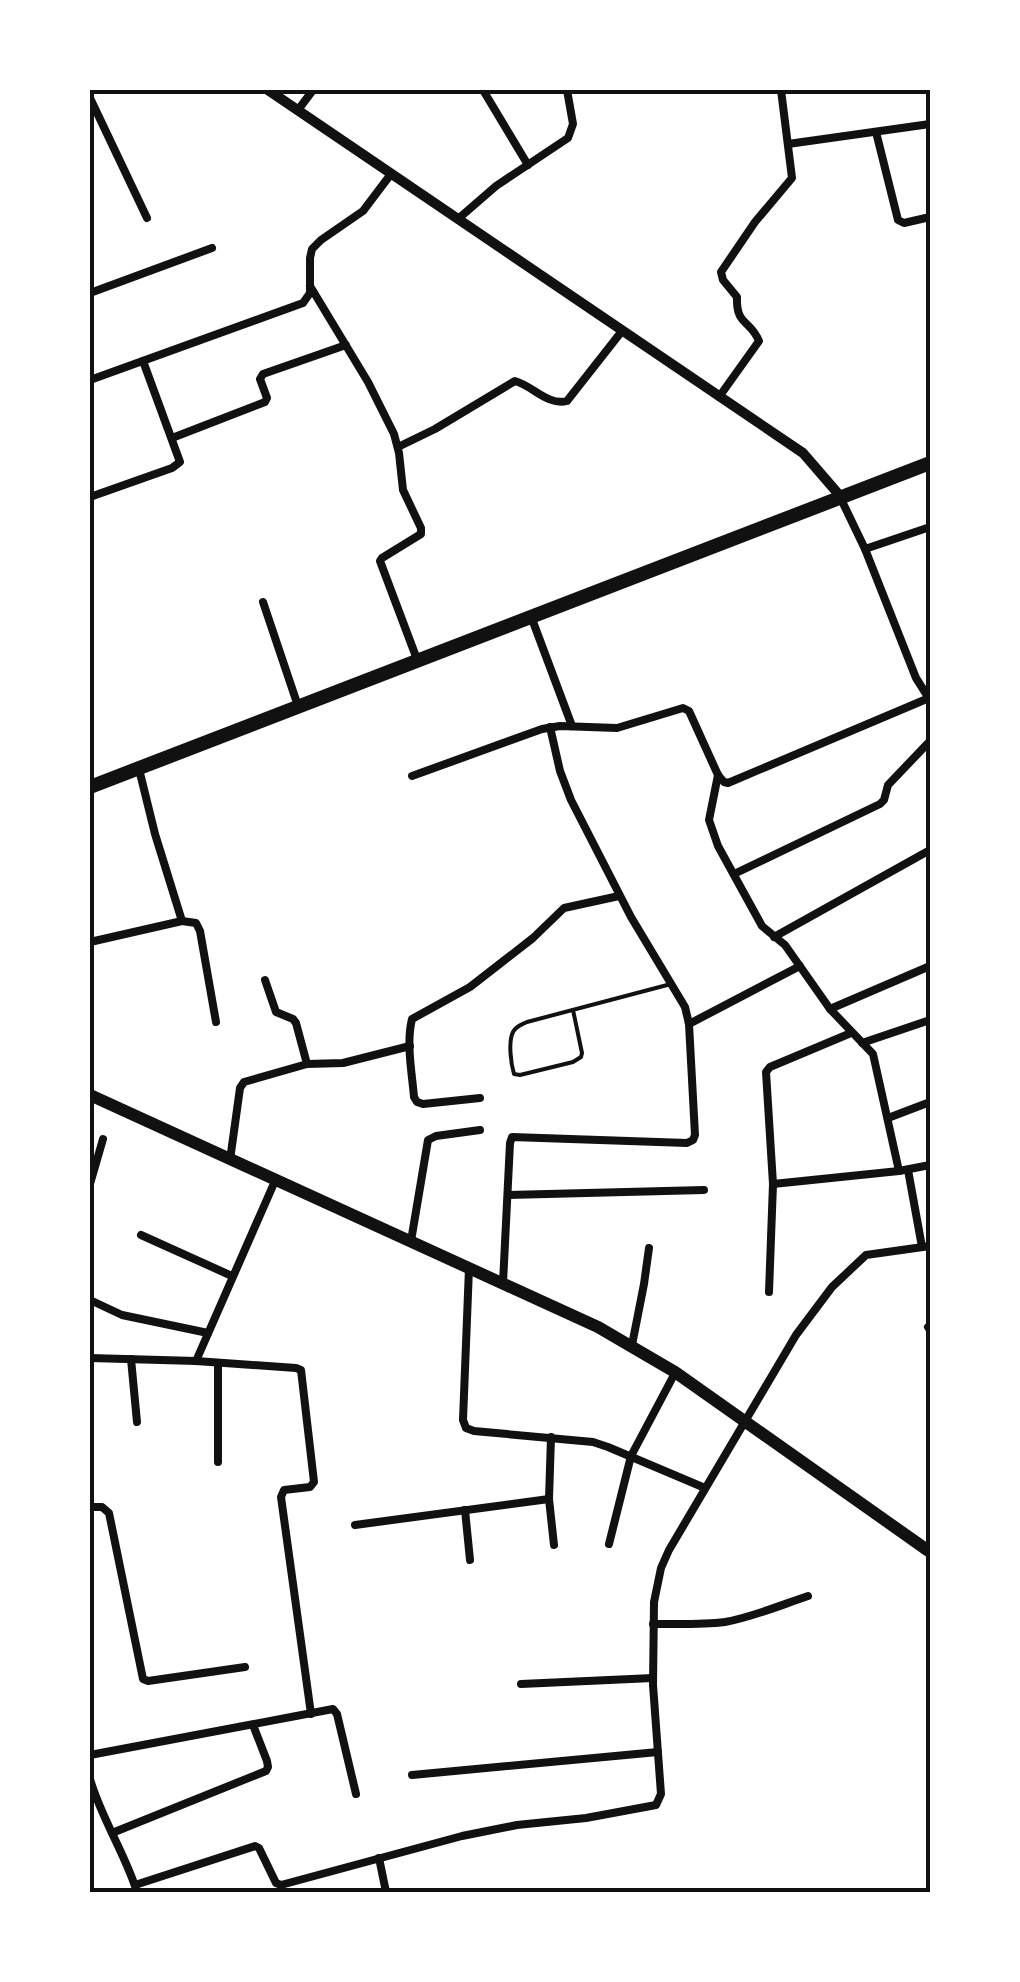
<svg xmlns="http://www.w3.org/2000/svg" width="1020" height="1982" font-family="'Sofia Sans Condensed',sans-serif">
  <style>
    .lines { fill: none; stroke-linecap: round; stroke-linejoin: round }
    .service { stroke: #111; stroke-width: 4 }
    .minor { stroke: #111; stroke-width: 8 }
    .tertiary { stroke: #111; stroke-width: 10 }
    .primary { stroke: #111; stroke-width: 12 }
    .trunk { stroke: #111; stroke-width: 14 }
    .neatline { fill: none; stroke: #111; stroke-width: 4 }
  </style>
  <rect width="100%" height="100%" fill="#fff"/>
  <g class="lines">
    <!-- service -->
    <path class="service" d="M573 1010 582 1053 581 1057 573 1062 520 1075 514 1074C511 1064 508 1042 513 1032 516 1026 521 1025 527 1022L671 984"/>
    <!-- minor -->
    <g class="minor">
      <path d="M483 90 528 165"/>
      <path d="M90 98 147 218"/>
      <path d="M298 110 313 90"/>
      <path d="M876 132 898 220 904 223 930 217"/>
      <path d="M788 144 930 124"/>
      <path d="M458 219 496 186 568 138 573 124 567 90"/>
      <path d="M310 286 368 382 394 434 399 453 403 490 421 528V534L382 558 380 561 418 662"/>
      <path d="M90 293 212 248"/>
      <path d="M90 380 303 303 310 293V258L312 249 321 240 363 211 391 174"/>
      <path d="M719 397 759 341C750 319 736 326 737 297L723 280 721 272 755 222 792 178 781 90"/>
      <path d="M172 438 265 402 267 398 260 379 263 374 346 345"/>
      <path d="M398 447 435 429 515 381C533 386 548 406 567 401L622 331"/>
      <path d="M90 497 172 468 180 462 143 361"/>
      <path d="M841 499 865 549 916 678 930 700"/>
      <path d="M865 549 930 527"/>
      <path d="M263 602 298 706"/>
      <path d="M532 619 572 726"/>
      <path d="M139 769 155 834 182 921"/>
      <path d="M718 775 709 820 718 846 762 926 785 945 830 1009 873 1054 899 1171"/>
      <path d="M412 776 542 729 560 726 617 728 683 708 689 711 718 775 724 782 728 783 929 698"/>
      <path d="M734 874 880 804 884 800 888 785 930 741"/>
      <path d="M774 937 930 850"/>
      <path d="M90 942 182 921 196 923 200 931 216 1022"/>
      <path d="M265 980 276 1012 293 1019 296 1023 307 1064"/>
      <path d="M830 1009 930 966"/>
      <path d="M689 1024 800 966"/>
      <path d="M862 1043 930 1020"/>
      <path d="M480 1098 423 1104 417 1102 414 1097C412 1073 406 1043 412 1019L470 987 533 938 564 908 619 896"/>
      <path d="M888 1118 930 1102"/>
      <path d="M230 1160 240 1088 244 1082 307 1064 343 1063 410 1046"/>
      <path d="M908 1170 922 1247"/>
      <path d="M90 1184 103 1139"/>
      <path d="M773 1184 899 1171 930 1165"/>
      <path d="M508 1195 704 1190"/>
      <path d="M141 1235 232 1276"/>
      <path d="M411 1241 428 1140 436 1136 480 1130"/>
      <path d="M469 1268 463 1420 466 1428 474 1431 593 1442 608 1447 705 1488"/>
      <path d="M503 1283 510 1143 512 1137 687 1143 693 1140 695 1135 689 1024 685 1007 631 917 571 800 560 771 550 727"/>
      <path d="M769 1292 773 1184 766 1072 770 1067 851 1033"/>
      <path d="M90 1300 122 1315 208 1333"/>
      <path d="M928 1327 930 1330"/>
      <path d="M632 1345 644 1284 649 1248"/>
      <path d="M90 1358 196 1361 296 1368 301 1370 314 1482 310 1487 284 1490 281 1497 311 1714"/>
      <path d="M131 1359 137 1422"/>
      <path d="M196 1361 275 1181"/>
      <path d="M551 1437 549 1499 554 1545"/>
      <path d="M218 1462V1363"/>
      <path d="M90 1507H102L109 1513 143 1679 148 1681 245 1667"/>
      <path d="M465 1510 470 1560"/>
      <path d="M355 1525 549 1499"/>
      <path d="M609 1544 631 1456 675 1373"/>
      <path d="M653 1624C677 1624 701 1625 725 1622 753 1617 781 1605 808 1596"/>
      <path d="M521 1684 653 1678"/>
      <path d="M90 1755 333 1709 337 1714 356 1794"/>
      <path d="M412 1775 658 1752"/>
      <path d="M90 1779C101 1818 125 1853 137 1892"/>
      <path d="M112 1833 266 1771 268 1767 267 1761 253 1725"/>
      <path d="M379 1858 386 1892"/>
      <path d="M135 1885 255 1846 259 1848 276 1883 281 1885 462 1836 517 1825 586 1818 656 1805 661 1794 653 1685 654 1602 661 1568 669 1550 796 1335 832 1287 866 1255 930 1246"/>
    </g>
    <!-- tertiary -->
    <path class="tertiary" d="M268 90 803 453 841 497"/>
    <!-- primary -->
    <path class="primary" d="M90 1095 598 1327 675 1372 930 1552"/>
    <!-- trunk -->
    <path class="trunk" d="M90 787 930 463"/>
  </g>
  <!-- border -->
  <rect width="1020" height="1982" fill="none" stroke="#ffffff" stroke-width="185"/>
  <rect x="92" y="92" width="836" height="1798" class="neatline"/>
</svg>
